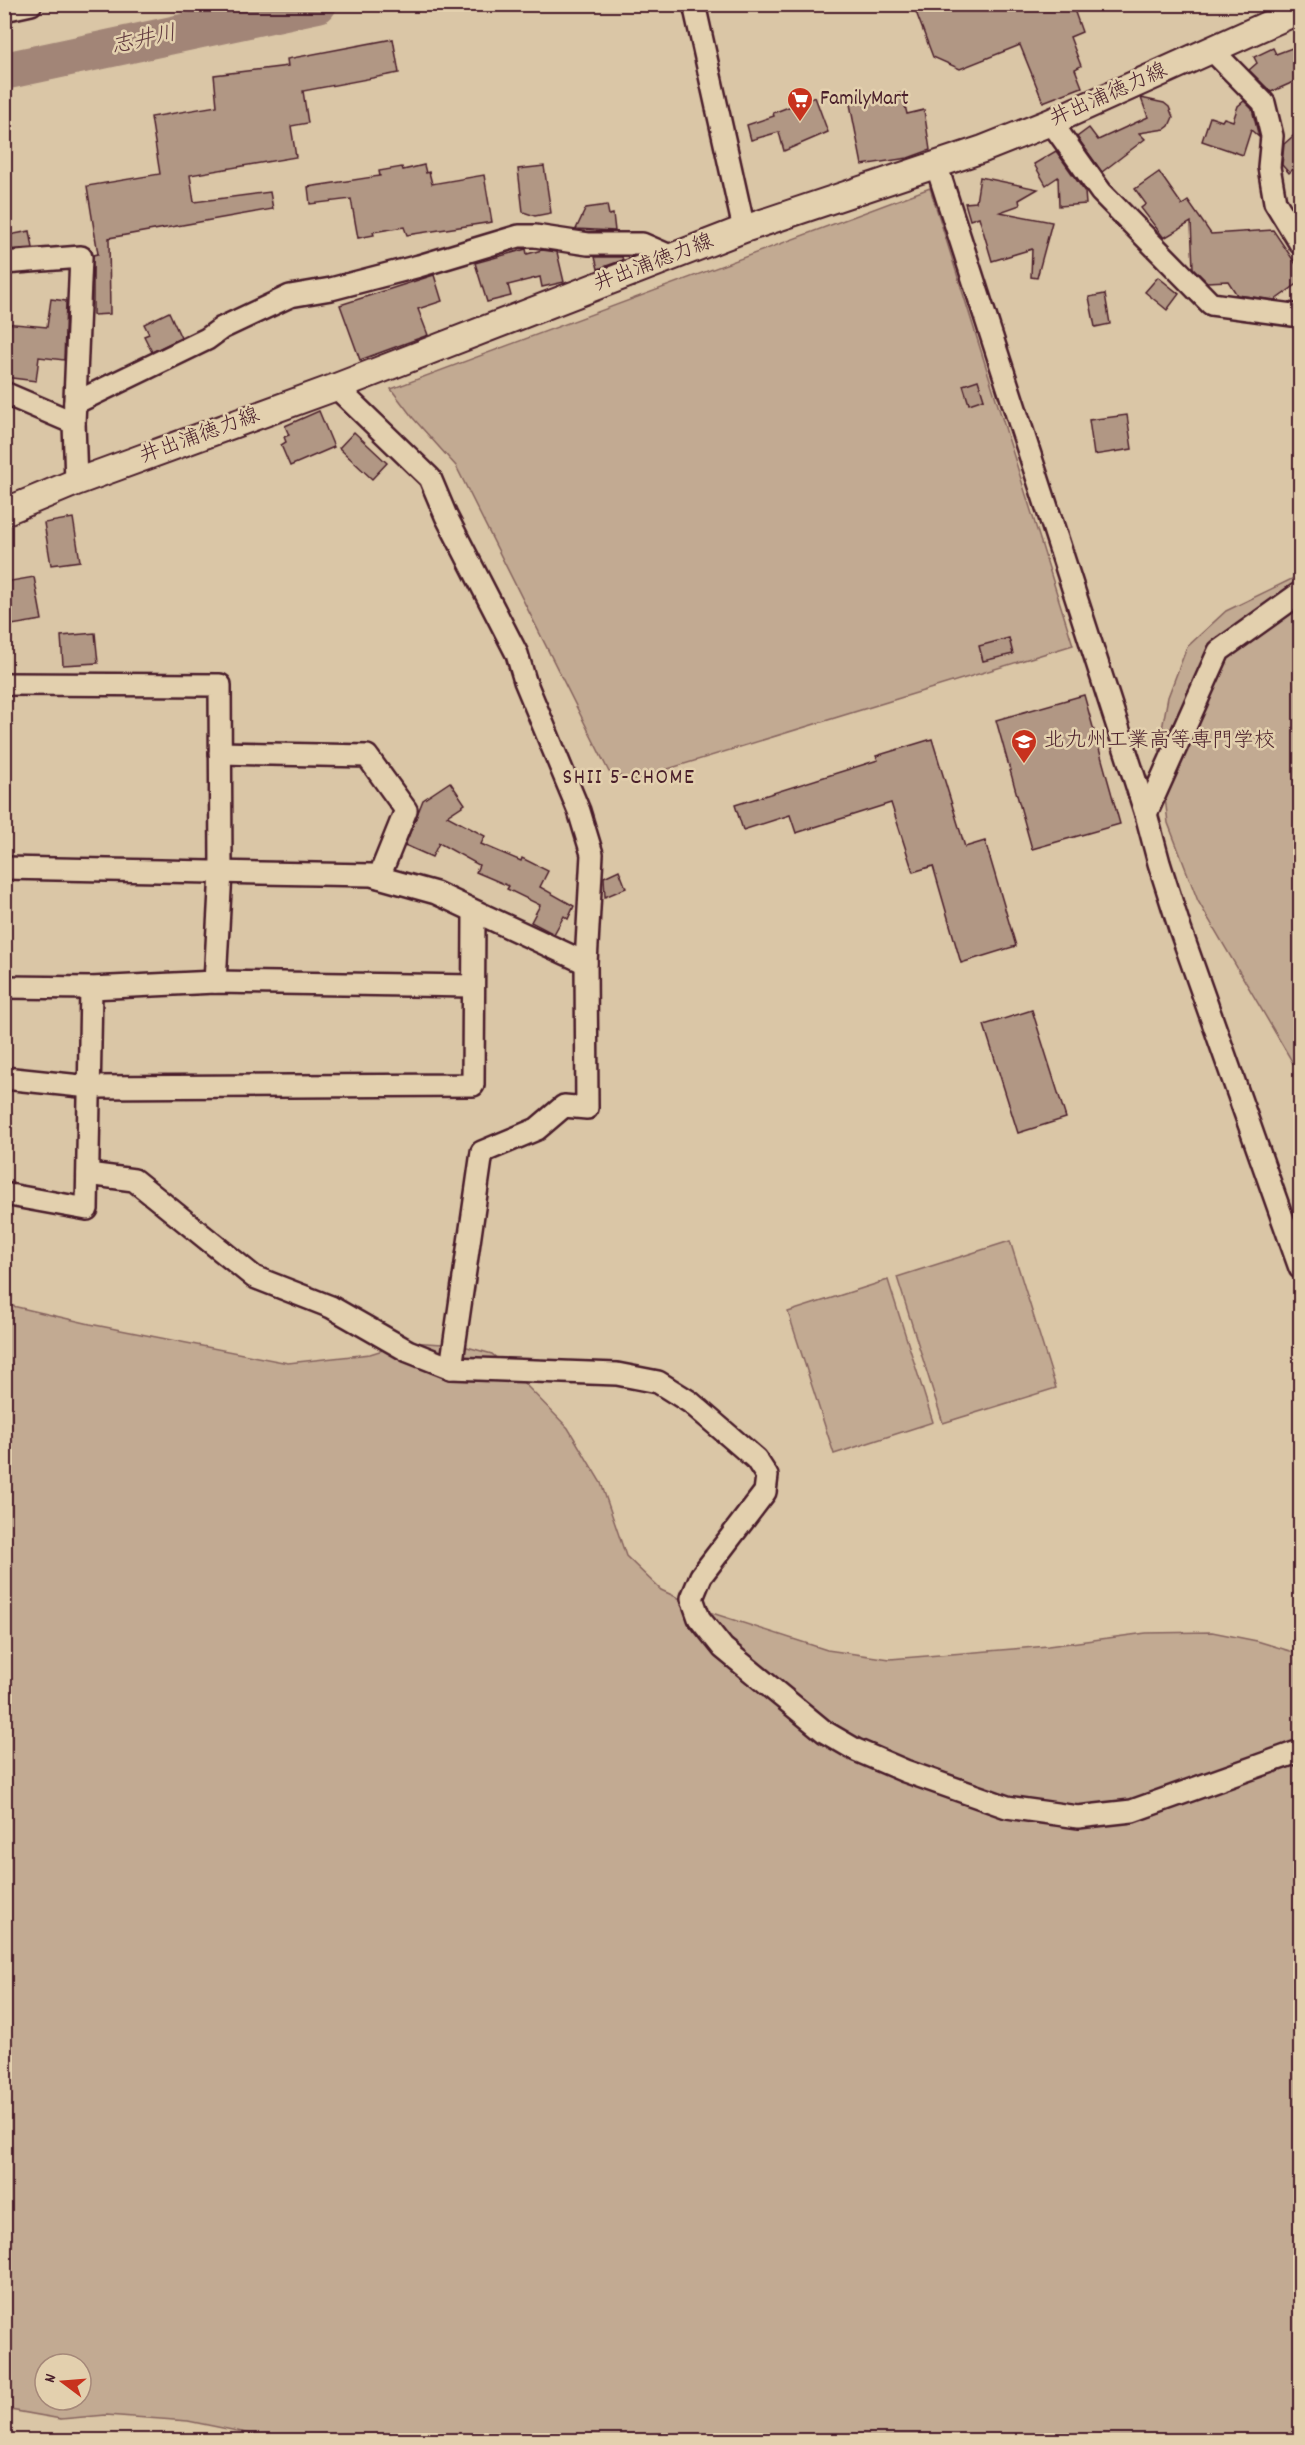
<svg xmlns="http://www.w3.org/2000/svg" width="1305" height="2445" font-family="Dekko,'Klee One',sans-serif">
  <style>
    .green { fill: #c2aa92; stroke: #86645e; stroke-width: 1.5; fill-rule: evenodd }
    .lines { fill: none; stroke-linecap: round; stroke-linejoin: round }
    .river { stroke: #a28577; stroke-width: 38 }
    .building { fill: #b19784; stroke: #4a1f2b; stroke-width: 1.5 }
    .minor-casing { stroke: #4a1f2b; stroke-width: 26 }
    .major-casing { stroke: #4a1f2b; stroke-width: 30 }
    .minor { stroke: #e3d0ae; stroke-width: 21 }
    .major { stroke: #e3d0ae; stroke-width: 26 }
    .labels { text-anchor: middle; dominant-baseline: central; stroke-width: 5; stroke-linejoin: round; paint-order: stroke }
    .street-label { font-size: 21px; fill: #4a1f2b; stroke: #e3d0ae }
    .poi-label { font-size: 21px; fill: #4a1f2b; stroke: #e3d0ae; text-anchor: start }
    .water-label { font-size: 22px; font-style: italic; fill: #60383e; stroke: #e3d0ae }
    .neighbourhood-label { font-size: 22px; letter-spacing: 1.5px; fill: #4a1f2b; stroke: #e3d0ae }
  </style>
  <rect width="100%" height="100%" fill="#dac6a6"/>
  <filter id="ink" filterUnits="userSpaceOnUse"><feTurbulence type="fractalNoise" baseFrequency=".0167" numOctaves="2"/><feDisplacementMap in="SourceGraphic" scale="12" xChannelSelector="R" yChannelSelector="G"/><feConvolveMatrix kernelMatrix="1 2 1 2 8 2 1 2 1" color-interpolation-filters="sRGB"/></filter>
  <g filter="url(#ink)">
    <!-- green -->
    <g class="green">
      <path d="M930 188 1073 645 632 780 609 772 456 466 413 418 391 389Z"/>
      <path d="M1300 575V1075L1198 901 1168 823 1159 745 1168 697 1187 647 1226 611Z"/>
      <path d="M1010 1241 1056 1388 943 1423 897 1277Z"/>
      <path d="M888 1280 933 1422 834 1454 788 1312Z"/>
      <path d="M4 1304 90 1324 288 1363 370 1354 409 1342 460 1345 492 1354 525 1384 568 1428 601 1483 626 1556 661 1590 709 1612 827 1650 890 1659 1048 1646 1146 1633 1212 1632 1257 1641 1300 1654V2440H281L188 2421 106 2415 61 2419 5 2409ZM45 2364H81V2400H45Z"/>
    </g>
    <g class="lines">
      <!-- river -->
      <path class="river" d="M4 71 318 4"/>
    </g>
    <!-- building -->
    <g class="building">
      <path d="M913 4H1072L1082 32 1070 37 1081 66 1075 69 1082 87 1043 102 1020 45 960 69 933 57Z"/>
      <path d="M393 39 399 73 303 91 308 123 291 126 296 157 190 175 194 202 270 192 273 209 109 238 110 314 93 315V255L98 254 87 186 160 174 151 117 217 106 214 75 288 66 287 59Z"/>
      <path d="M1300 45V78L1289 84 1271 92 1249 70 1257 63 1254 57 1273 48 1276 54Z"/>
      <path d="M902 93 907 114 924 110 930 150 908 158 862 165 850 104Z"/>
      <path d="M815 97 828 132 784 151 779 132 751 140 747 125 774 116 773 113Z"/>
      <path d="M1141 98 1164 103 1169 107 1173 117 1169 126 1165 129 1139 133 1145 139 1102 172 1077 137 1089 128 1098 140 1148 117Z"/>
      <path d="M1244 101 1252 109 1259 137 1251 130 1243 155 1202 141 1210 117 1222 121 1224 118 1233 121 1238 106Z"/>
      <path d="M1300 130V163L1289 173 1282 165 1284 144Z"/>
      <path d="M1056 151 1085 192 1086 204 1059 206 1058 177 1046 185 1034 164Z"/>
      <path d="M424 165 426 173 429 172 432 184 484 175 492 222 407 235 404 227 373 232 374 235 358 238 351 199 310 204 308 187 380 176 379 171 402 167 403 170Z"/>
      <path d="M544 166 551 213 535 216 523 212 518 169Z"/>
      <path d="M1159 172 1182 205 1188 201 1211 234 1273 230 1300 270V282L1275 300 1237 295 1228 281 1207 282 1193 268 1191 222 1164 238 1141 208 1146 204 1135 189Z"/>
      <path d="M980 177 1038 189 1019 200 1020 205 1000 212 1052 222 1037 278 1031 277 1032 249 992 261 979 217 970 220 965 203 976 202Z"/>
      <path d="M607 205 609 215 613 214 615 231 576 229 586 208Z"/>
      <path d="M30 231 33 248 4 250V236Z"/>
      <path d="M526 249 527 254 542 250 557 252 564 282 542 287 540 277 508 285 511 296 487 302 475 263Z"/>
      <path d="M595 257H622L623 260 598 269Z"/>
      <path d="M434 275 442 301 418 309 428 335 360 360 340 305Z"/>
      <path d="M1158 277 1179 294 1167 310 1145 292Z"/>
      <path d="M1105 294 1110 324 1095 327 1089 297Z"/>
      <path d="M51 299 66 301 64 360 39 357 36 381 4 377V323L47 327Z"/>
      <path d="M169 312 181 338 152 352 144 336 149 334 144 324Z"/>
      <path d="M978 380 984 399 969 404 963 385Z"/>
      <path d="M319 411 334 447 290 466 281 445 286 442 284 437 289 435 285 426Z"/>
      <path d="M1127 415 1132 449 1094 455 1089 420Z"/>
      <path d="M354 432 387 463 372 479 339 448Z"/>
      <path d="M73 518 80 561 51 565 44 523Z"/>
      <path d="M34 577 42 620 12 625 5 582Z"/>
      <path d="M95 633 98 663 63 665 61 636Z"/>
      <path d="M1009 638 1013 654 983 661 979 646Z"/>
      <path d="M1084 695 1120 824 1032 849 996 720Z"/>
      <path d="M932 739 965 847 985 841 1016 946 961 963 933 866 913 872 891 803 796 833 790 815 743 830 735 805 878 760 876 756Z"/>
      <path d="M450 782 465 804 447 816 485 836 481 844 521 861 522 858 548 871 540 887 574 906 568 919 564 916 554 934 531 922 540 905 507 889 509 886 476 872 479 865 439 843 432 857 405 845 423 800Z"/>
      <path d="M619 870 626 888 605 897 604 877Z"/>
      <path d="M1032 1010 1066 1118 1018 1133 984 1025Z"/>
    </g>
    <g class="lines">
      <defs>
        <g id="minor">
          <path d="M694 4 744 229"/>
          <path d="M4 10 31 4"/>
          <path d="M1212 50 1264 103 1272 136 1269 167 1275 202 1300 243"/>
          <path d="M1051 122 1101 192 1211 304 1300 316"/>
          <path d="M936 164 1146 814 1159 863 1180 929 1300 1268"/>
          <path d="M4 263 81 257 74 423"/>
          <path d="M336 387 430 478 446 516 517 654 525 681 579 811 592 854 586 963 587 1108 564 1106 537 1129 482 1152 451 1368"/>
          <path d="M4 393 74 423 76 482"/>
          <path d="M75 403 207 339 222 328 290 296 331 289 419 266 519 236H535L588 244H642L672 257"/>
          <path d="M4 684 220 685 221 872 215 982"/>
          <path d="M220 753 367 756 406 810 379 877"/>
          <path d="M1146 814 1219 651 1300 593"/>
          <path d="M4 868 371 875 436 893 586 963"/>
          <path d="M4 987 91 988 215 982 473 986"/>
          <path d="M4 1078 90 1087 473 1085 474 913"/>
          <path d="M88 1174 134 1180 254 1277 331 1307 408 1351 451 1368 617 1374 658 1382 690 1402 756 1459 767 1476 765 1492 701 1576 692 1598 699 1618 723 1648 825 1732 856 1750 905 1771 1007 1807 1078 1817 1132 1811 1300 1751"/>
          <path d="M4 1194 87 1209 91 988"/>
        </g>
        <path id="major" d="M4 512 76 482 336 387 744 229 983 149 1051 122 1300 10"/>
      </defs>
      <!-- minor casing -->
      <use href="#minor" class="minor-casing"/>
      <!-- major casing -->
      <use href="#major" class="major-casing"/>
      <!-- minor -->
      <use href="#minor" class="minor"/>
      <!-- major -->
      <use href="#major" class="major"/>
    </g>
  </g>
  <!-- icons -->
  <defs>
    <symbol id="supermarket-pin" viewBox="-11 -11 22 30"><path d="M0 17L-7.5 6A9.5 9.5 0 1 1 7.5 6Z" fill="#c8321e" stroke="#e3d0ae"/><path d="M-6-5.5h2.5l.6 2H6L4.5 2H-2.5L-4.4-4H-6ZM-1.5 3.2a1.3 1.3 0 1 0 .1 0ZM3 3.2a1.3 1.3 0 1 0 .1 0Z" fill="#fff"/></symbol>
    <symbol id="school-pin" viewBox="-11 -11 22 30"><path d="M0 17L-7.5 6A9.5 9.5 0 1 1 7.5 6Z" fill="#c8321e" stroke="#e3d0ae"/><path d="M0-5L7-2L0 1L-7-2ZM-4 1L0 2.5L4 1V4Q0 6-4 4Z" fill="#fff"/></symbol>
  </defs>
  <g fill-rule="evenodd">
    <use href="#supermarket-pin" x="785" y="85" width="30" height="40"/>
    <use href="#school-pin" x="1009" y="727" width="30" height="40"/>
  </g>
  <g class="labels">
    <!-- street labels -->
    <g class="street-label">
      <text transform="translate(1109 96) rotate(-24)">井出浦徳力線</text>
      <text transform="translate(654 264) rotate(-21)">井出浦徳力線</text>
      <text transform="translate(200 437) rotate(-20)">井出浦徳力線</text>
    </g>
    <!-- poi labels -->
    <g class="poi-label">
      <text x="820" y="100">FamilyMart</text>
      <text x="1044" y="742">北九州工業高等専門学校</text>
    </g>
    <!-- water labels -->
    <g class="water-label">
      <text transform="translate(144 41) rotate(-12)">志井川</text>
    </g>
    <!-- neighbourhood labels -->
    <g class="neighbourhood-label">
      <text x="629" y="778">SHII 5-CHOME</text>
    </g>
  </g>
  <!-- margin -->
  <rect width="1305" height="2445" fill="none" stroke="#e3d0ae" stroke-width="24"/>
  <rect x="12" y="12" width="1281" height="2421" fill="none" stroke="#4a1f2b" stroke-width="2" filter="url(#ink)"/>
  <!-- north arrow -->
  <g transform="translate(63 2382) rotate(286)"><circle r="28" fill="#e3d0ae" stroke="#a6897a" stroke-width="1.5"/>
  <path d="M0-4.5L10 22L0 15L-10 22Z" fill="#c8321e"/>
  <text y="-9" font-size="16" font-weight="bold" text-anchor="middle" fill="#4a1f2b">N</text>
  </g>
</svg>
